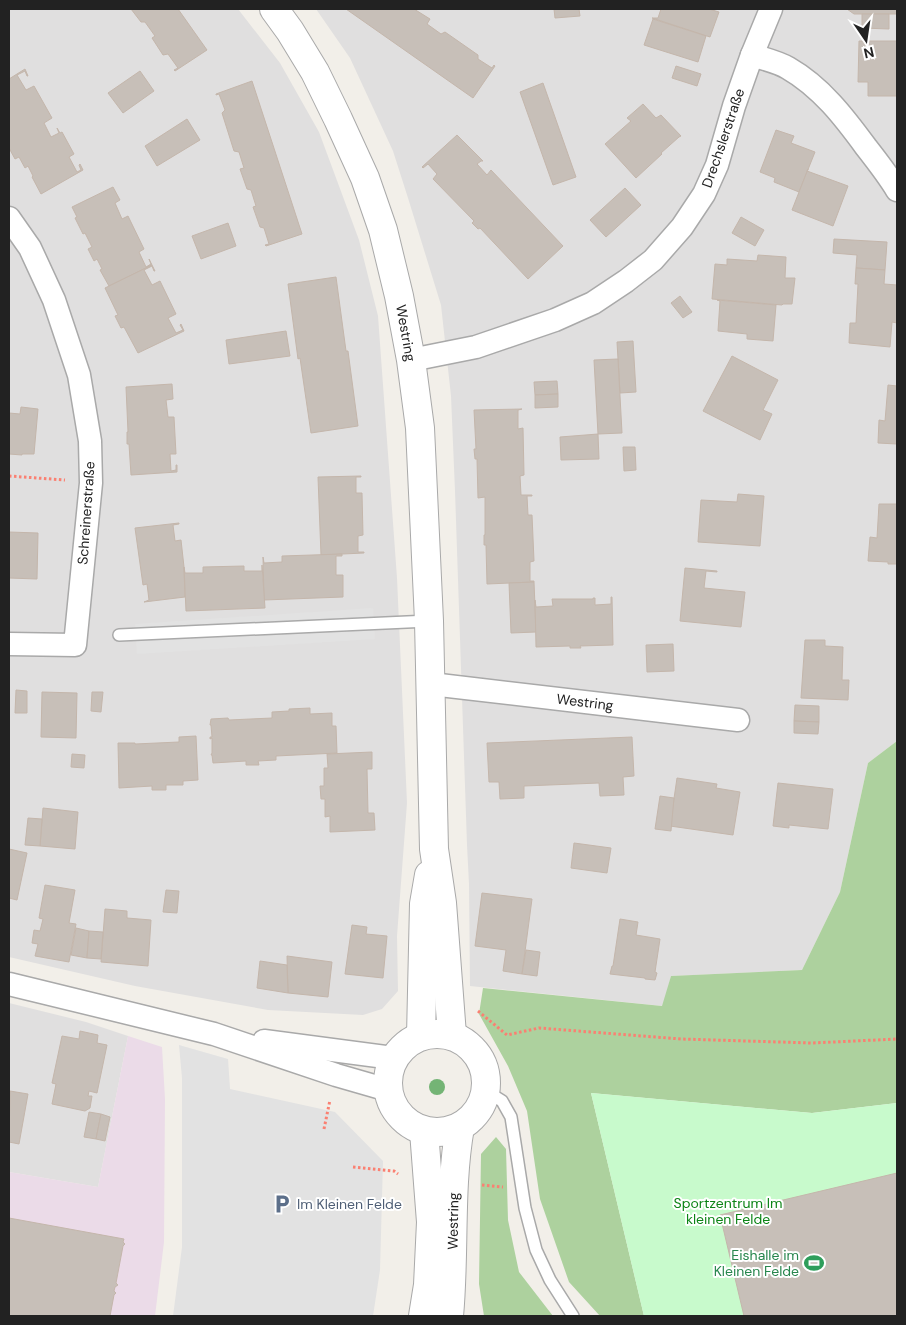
<svg xmlns="http://www.w3.org/2000/svg" width="906" height="1325" font-family="'DM Sans',sans-serif">
  <style>
    .residential { fill: #e0dfdf }
    .industrial { fill: #ebdbe8 }
    .forest { fill: #add19e }
    .park { fill: #c8facc }
    .parking { fill: #e2e2e2 }
    .building { fill: #c7bfb8; stroke: #c4b6ab }
    .lines { fill: none; stroke-linecap: round; stroke-linejoin: round }
    .service-casing { stroke: #a9a9a9; stroke-width: 14 }
    .minor-casing { stroke: #a9a9a9; stroke-width: 25 }
    .tertiary-casing { stroke: #a9a9a9; stroke-width: 30 }
    .path { stroke: #fa8072; stroke-width: 3; stroke-dasharray: 2.5 2.5; stroke-linecap: butt }
    .service { stroke: #fff; stroke-width: 11 }
    .minor { stroke: #fff; stroke-width: 22 }
    .tertiary { stroke: #fff; stroke-width: 28 }
    .tree { fill: #74b475 }
    .labels { text-anchor: middle; dominant-baseline: central; stroke-width: 4; stroke-linejoin: round; paint-order: stroke }
    .street-label { font-size: 14px; fill: #222; stroke: #fff }
    .park-label { font-size: 14px; fill: #0c8416; stroke: #fff }
    .service-label { font-size: 14px; fill: #4e5e75; stroke: #fff; text-anchor: start }
    .leisure-label { font-size: 14px; fill: #27864d; stroke: #fff; text-anchor: end }
  </style>
  <rect width="100%" height="100%" fill="#f2efe9"/>
  <!-- residential -->
  <g class="residential">
    <path d="M9 9H238L280 63 319 132 359 240 378 316 397 578 407 803 397 936 398 991 382 1009 363 1015 268 1010 135 986 9 957Z"/>
    <path d="M316 9H897V741L868 763 840 892 802 970 671 976 663 1006 470 986 469 884 467 845 455 491 451 396 441 305 408 198 393 151 350 58Z"/>
    <path d="M9 1003 86 1022 128 1036 98 1187 9 1172Z"/>
  </g>
  <!-- industrial -->
  <path class="industrial" d="M128 1036 162 1047 165 1099 164 1242 155 1316H9V1172L98 1187Z"/>
  <!-- forest -->
  <g class="forest">
    <path d="M897 741V1103L812 1113 591 1093 644 1316H600L569 1282 540 1199 527 1111 508 1066 479 1014 483 988 662 1006 671 976 802 970 840 892 868 763Z"/>
    <path d="M496 1137 506 1149 508 1220 519 1272 553 1316H484L479 1284 481 1154Z"/>
  </g>
  <!-- park -->
  <path class="park" d="M591 1093 812 1113 897 1103V1316H644Z"/>
  <!-- parking -->
  <g class="parking">
    <path d="M373 608 375 639 137 654 135 624Z"/>
    <path d="M179 1045 228 1059 230 1089 335 1112 383 1161 380 1270 373 1316H173L182 1247V1078Z"/>
  </g>
  <!-- building -->
  <g class="building">
    <path d="M131 9H178L207 50 175 71 174 70 178 68 168 54 163 55 152 38 155 36 145 22H141Z"/>
    <path d="M346 9H414L430 19 427 24 441 34 445 32 478 55V59L492 68 494 65 495 66 473 98Z"/>
    <path d="M554 9H579L580 16 555 18Z"/>
    <path d="M661 9H709L719 12 710 37 652 18H658Z"/>
    <path d="M847 9H897V14H854Z"/>
    <path d="M862 14H889V29L862 28Z"/>
    <path d="M653 19 706 36 698 62 644 45Z"/>
    <path d="M859 41H897V96H868V82H858Z"/>
    <path d="M676 66 701 74 697 86 672 78Z"/>
    <path d="M25 69 28 76H27L25 71 17 75 26 90 34 86 52 118 44 123 51 137 59 133 57 128 60 133 62 132 74 154 69 157 77 172 81 170 79 165 80 164 83 170 41 194 32 177 33 176 28 166 25 168 19 157 15 159 9 148V79Z"/>
    <path d="M140 71 154 91 123 113 108 93Z"/>
    <path d="M252 81 302 234 266 246 265 245 269 244 264 228 260 227 253 207 256 206 251 190 247 189 240 169 244 168 239 152 234 151 222 113 225 110 219 94 216 95V94Z"/>
    <path d="M543 83 576 177 553 185 520 92Z"/>
    <path d="M643 104 656 118 661 115 681 136 679 137 661 153 662 154 636 178 605 144 631 121 627 118Z"/>
    <path d="M187 119 200 140 157 166 145 146Z"/>
    <path d="M776 130 794 136 791 143 815 152 799 192 774 182 775 178 760 172Z"/>
    <path d="M457 135 483 161H481L477 164 487 175 491 170 563 246 528 279 480 228 478 229 472 223 474 221 434 180 433 179 437 174 428 164 423 168 422 167Z"/>
    <path d="M808 169 807 171 848 186 833 226 792 210Z"/>
    <path d="M113 187 120 200 115 203 122 219 128 216 144 249 139 252 146 267 151 264 149 259 152 265 109 286 100 270 102 269 97 259 94 261 88 249 92 247 85 233 83 234 75 218 77 217 72 207Z"/>
    <path d="M625 188 641 205 606 237 590 220Z"/>
    <path d="M741 217 764 230 755 246 732 233Z"/>
    <path d="M228 223 236 246 201 259 192 236Z"/>
    <path d="M834 239 887 242 885 270 856 268 857 255 833 253Z"/>
    <path d="M758 255 786 257 785 278H795L792 304H783L782 305 712 299 715 264 727 265V259L757 261Z"/>
    <path d="M152 265 155 271H154L152 266 144 270 152 285 160 281 176 314 168 318 176 333 183 330 180 325 181 324 184 331 138 353 124 327 121 328 115 316 118 315 105 288Z"/>
    <path d="M856 268 885 270 884 284 897 285V323L892 322 890 347 849 343 850 323H856L858 284H855Z"/>
    <path d="M336 277 346 351H348L358 426 311 433 300 358 298 359 288 284Z"/>
    <path d="M680 296 692 312 683 318 671 303Z"/>
    <path d="M717 300 776 305 773 341 747 339V334L718 331 720 301Z"/>
    <path d="M286 331 290 356 229 364 226 340Z"/>
    <path d="M633 341 636 392 620 393 617 342Z"/>
    <path d="M732 356 778 380 763 410 772 414 760 440 703 411Z"/>
    <path d="M618 359 622 433 598 434 594 360Z"/>
    <path d="M557 381 558 394 535 395 534 382Z"/>
    <path d="M172 384 173 399 166 400 168 417H174L176 454H170L171 471 176 470V465H177V472L131 475 129 444H127V432H128L126 387Z"/>
    <path d="M888 385 897 386V444L878 443 879 420 885 421Z"/>
    <path d="M558 394V407L535 408V395Z"/>
    <path d="M21 407 38 409 34 454H22V455L9 454V413L20 414Z"/>
    <path d="M522 409 518 410V429L523 428 524 475 520 476 521 495H532V496H527L528 515H532L534 561 530 562V581H534V582L487 584 486 545H484V535H485V497L478 498 477 459H475L474 449H476L474 410Z"/>
    <path d="M598 434 599 459 561 460 560 437Z"/>
    <path d="M623 447H635L636 470 624 471Z"/>
    <path d="M361 476V477H356V493H362L363 535 358 536V552H364V553L321 555 318 477Z"/>
    <path d="M738 494 764 496 760 546 698 542 701 500 737 502Z"/>
    <path d="M879 504H897V564H888V562L868 561 870 537 877 538Z"/>
    <path d="M179 523V524L173 525 175 541 181 540 184 567 185 597 144 602 149 600 147 584 143 585 135 528Z"/>
    <path d="M9 532 38 533 37 579 9 578Z"/>
    <path d="M342 554V556H336V575H343V597L264 600 263 557 264 563 282 562V556Z"/>
    <path d="M262 565 265 608 186 611 184 567 185 573H203V567L244 566V571H262Z"/>
    <path d="M685 568 717 571V572L706 571 704 588 745 592 741 627 680 621Z"/>
    <path d="M534 582 536 632 511 633 509 583Z"/>
    <path d="M611 597H612L613 645 580 646 581 648H570V646L536 647 535 600 536 607 553 606 552 599H593V598H595V605L611 604Z"/>
    <path d="M805 640H825V646L843 647 842 680H849L848 700 801 698Z"/>
    <path d="M673 644 674 671 647 672 646 645Z"/>
    <path d="M16 690 27 691V713H15Z"/>
    <path d="M42 692 77 693 76 738 41 737Z"/>
    <path d="M92 692H103L101 712 91 711Z"/>
    <path d="M795 705 819 706V722L794 721Z"/>
    <path d="M310 708V714L332 713V726H336L337 753 276 756V760L258 761 259 765H246V761L213 763 212 755H211L212 753V738L210 739V737H212L211 725H210L211 719 228 718 229 720 272 718V712L289 711V709Z"/>
    <path d="M794 721 819 722 818 734 794 733Z"/>
    <path d="M196 736 198 780 183 781V785H166V790H152V786L119 788 118 743H135V744L179 742V737Z"/>
    <path d="M632 737 634 776 623 777 624 795 600 796 599 783 524 786V798L500 799 499 782H489L487 743Z"/>
    <path d="M372 752V769H367L368 813H374L375 830 330 832V816L325 817V799H321L320 786H324V768H328L327 754Z"/>
    <path d="M72 754 85 755 84 768 71 767Z"/>
    <path d="M677 778 717 784 716 788 740 792 733 835 670 826Z"/>
    <path d="M778 783 833 789 828 829 789 825V828L773 826Z"/>
    <path d="M660 796 674 798 671 831 655 829Z"/>
    <path d="M43 808 78 812 75 849 40 846Z"/>
    <path d="M28 818 42 819 40 846 25 845Z"/>
    <path d="M574 843 611 848 607 873 571 868Z"/>
    <path d="M9 849 27 853 17 900 9 898Z"/>
    <path d="M45 885 75 890 69 923 76 924 69 962 35 956 38 944 32 943 34 930 40 931 43 919 39 918Z"/>
    <path d="M166 890 179 891 177 913 163 912Z"/>
    <path d="M482 893 532 899 522 974 503 971 506 950 475 946Z"/>
    <path d="M105 909 127 911V918L151 920 148 966 101 962Z"/>
    <path d="M620 919 638 922 636 935 660 939 655 972 657 973 655 980 645 979V978L610 974 612 966H613Z"/>
    <path d="M352 925 367 927 366 934 387 936 383 978 345 974Z"/>
    <path d="M76 928 89 931 87 958 71 955Z"/>
    <path d="M89 931 103 932 101 959 87 958Z"/>
    <path d="M526 950 540 952 537 976 522 974Z"/>
    <path d="M287 956 332 962 328 997 288 993Z"/>
    <path d="M260 961 287 965 288 993 257 988Z"/>
    <path d="M80 1031 98 1035 97 1043 107 1045 97 1093 89 1091 88 1096H92L90 1108 85 1111 52 1104 56 1084 52 1083 62 1036 79 1039Z"/>
    <path d="M10 1091 28 1094 19 1144 9 1142Z"/>
    <path d="M89 1112 101 1114 96 1139 84 1137Z"/>
    <path d="M101 1114 110 1117 105 1141 96 1139Z"/>
    <path d="M897 1173V1316H744L720 1215Z"/>
    <path d="M9 1218 124 1239 123 1242 125 1244 123 1246 116 1283 118 1285 115 1287 114 1291 116 1293 114 1295 110 1316H9Z"/>
  </g>
  <g class="lines">
    <defs>
      <g id="service">
        <path d="M119 635 429 621"/>
        <path d="M486 1091 502 1101 511 1117 525 1208 536 1250 550 1280 573 1316"/>
      </g>
      <g id="minor">
        <path d="M752 55C764 59 778 62 788 68 821 87 844 117 866 147 877 161 888 175 897 190"/>
        <path d="M9 218 30 248 54 300 79 375 90 441 91 483 75 645 9 644"/>
        <path d="M411 360 476 347 555 320 593 303 626 281 653 260 682 227 704 194 717 165 734 106 752 55 771 9"/>
        <path d="M431 684 738 720"/>
        <path d="M9 984 214 1034 336 1075 388 1090"/>
        <path d="M264 1041 393 1058"/>
      </g>
      <g id="tertiary">
        <path d="M274 9 290 31 315 72 338 119 365 178 383 230 399 296 411 360 420 428 429 621 434 849 442 903 452 1035"/>
        <circle cx="437" cy="1083" r="49"/>
        <path d="M421 1036 424 904 429 875"/>
        <path d="M423 1316 428 1285 431 1222 424 1131"/>
        <path d="M449 1316C455 1253 449 1189 460 1127"/>
      </g>
    </defs>
    <!-- service casing -->
    <use href="#service" class="service-casing"/>
    <!-- minor casing -->
    <use href="#minor" class="minor-casing"/>
    <!-- tertiary casing -->
    <use href="#tertiary" class="tertiary-casing"/>
    <!-- path -->
    <g class="path">
      <path d="M9 476 65 480"/>
      <path d="M478 1011 507 1035 539 1028 681 1039 812 1043 897 1039"/>
      <path d="M324 1129 330 1100"/>
      <path d="M353 1167 394 1171 398 1174"/>
      <path d="M482 1185 503 1187"/>
    </g>
    <!-- service -->
    <use href="#service" class="service"/>
    <!-- minor -->
    <use href="#minor" class="minor"/>
    <!-- tertiary -->
    <use href="#tertiary" class="tertiary"/>
  </g>
  <!-- trees -->
  <circle class="tree" cx="437" cy="1087" r="8"/>
  <!-- icons -->
  <defs>
    <symbol id="parking-bare" viewBox="-9 -9 18 18"><path d="M-3.5-5.5H1a3.5 3.5 0 0 1 0 7H-1V5.5H-3.5ZM-1-3.4V-.6H.8a1.4 1.4 0 0 0 0-2.8Z" fill="#5c6f8a" stroke="#fff" stroke-width="2.5" paint-order="stroke"/></symbol>
    <symbol id="stadium-bare" viewBox="-9 -9 18 18"><path d="M0-5a6.5 5 0 1 0 0 10a6.5 5 0 1 0 0-10ZM-3.5-1.8h7v3.6h-7Z" fill="#2e9e5b" stroke="#fff" stroke-width="2.5" paint-order="stroke"/></symbol>
  </defs>
  <g fill-rule="evenodd">
    <use href="#parking-bare" x="268" y="1190" width="28" height="28"/>
    <use href="#stadium-bare" x="800" y="1249" width="28" height="28"/>
  </g>
  <g class="labels">
    <!-- street labels -->
    <g class="street-label">
      <text transform="translate(723 138) rotate(-71)">Drechslerstraße</text>
      <text transform="translate(406 333) rotate(80)">Westring</text>
      <text transform="translate(86 513) rotate(-86)">Schreinerstraße</text>
      <text transform="translate(585 702) rotate(7)">Westring</text>
      <text transform="translate(453 1221) rotate(-89)">Westring</text>
    </g>
    <!-- park labels -->
    <g class="park-label">
      <text x="728" y="1203">Sportzentrum Im<tspan x="728" dy="16">kleinen Felde</tspan></text>
    </g>
    <!-- service labels -->
    <g class="service-label">
      <text x="297" y="1204">Im Kleinen Felde</text>
    </g>
    <!-- leisure labels -->
    <g class="leisure-label">
      <text x="799" y="1255">Eishalle im<tspan x="799" dy="16">Kleinen Felde</tspan></text>
    </g>
  </g>
  <!-- border -->
  <rect width="906" height="1325" fill="none" stroke="#222222" stroke-width="20"/>
  <!-- north arrow -->
  <g transform="translate(866 40) rotate(167)" stroke="#ffffff" stroke-width="4" paint-order="stroke">
  <path d="M0-4L9 19L0 12L-9 19Z" fill="#222222"/>
  <text y="-8" font-size="14" font-weight="bold" text-anchor="middle" fill="#222222">N</text>
  </g>
</svg>
